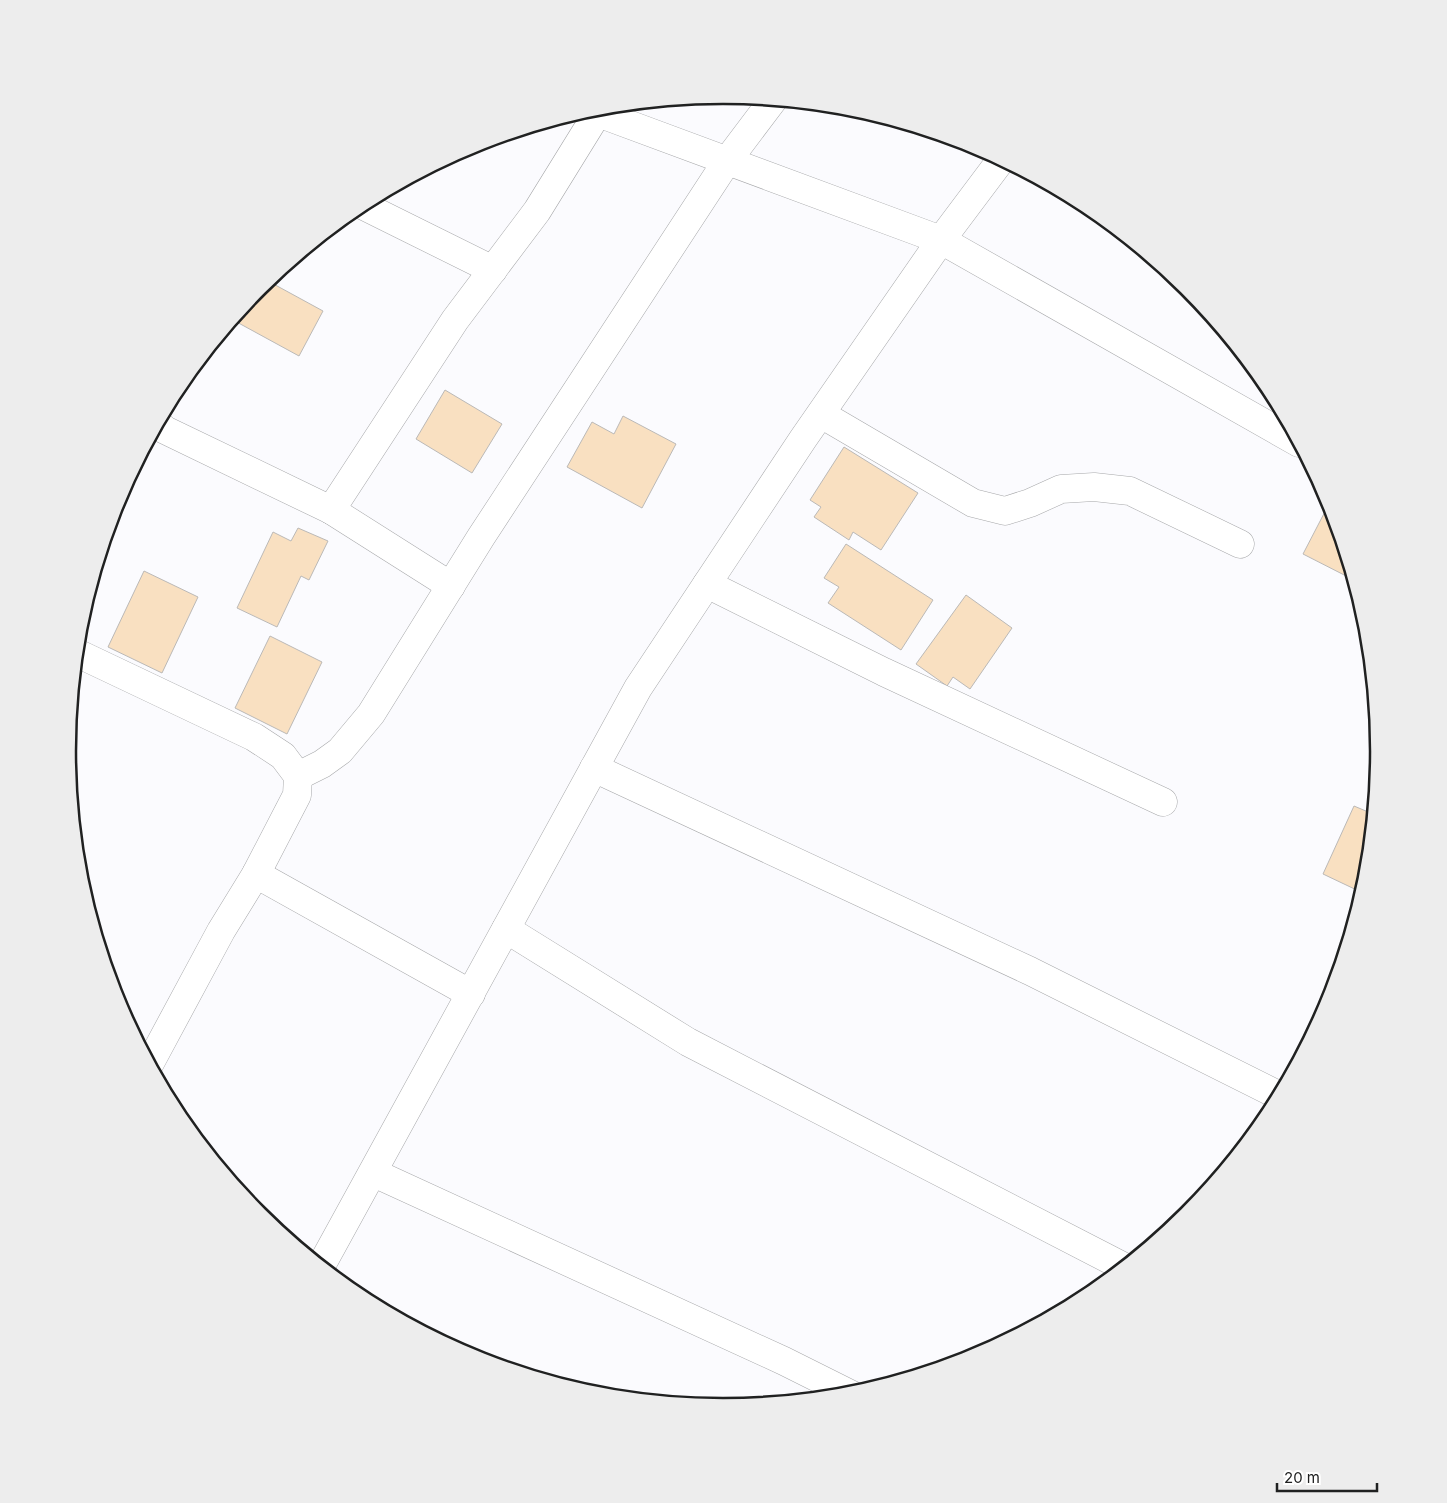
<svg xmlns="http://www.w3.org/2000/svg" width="1447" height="1503" font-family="Inter,sans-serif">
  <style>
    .building { fill: #f9e0c1; stroke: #bbb9b7 }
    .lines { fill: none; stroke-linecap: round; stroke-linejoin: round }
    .minor-casing { stroke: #a7a8aa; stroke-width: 29 }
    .minor { stroke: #fff; stroke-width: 28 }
    .rim { fill: none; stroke: #202121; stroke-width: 2.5 }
  </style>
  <rect width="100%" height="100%" fill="#fbfbfe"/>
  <!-- building -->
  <g class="building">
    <path d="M268 281 323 311 299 356 233 320Z"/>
    <path d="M445 390 502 424 472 473 416 439Z"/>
    <path d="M623 416 676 444 642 508 567 467 592 422 614 434Z"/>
    <path d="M151 440 110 526 118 500Z"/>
    <path d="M844 447 918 493 881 550 853 532 849 540 814 517 821 507 810 500Z"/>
    <path d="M1330 502 1354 580 1303 554Z"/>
    <path d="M298 528 328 541 309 580 301 576 277 627 237 608 273 532 291 541Z"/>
    <path d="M846 544 933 600 901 650 828 603 839 587 824 578Z"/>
    <path d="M144 571 198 597 162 673 108 647Z"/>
    <path d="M966 595 1012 628 970 689 953 677 947 686 916 664Z"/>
    <path d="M270 636 322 662 287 734 235 708Z"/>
    <path d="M1354 806 1373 814 1367 880 1363 893 1323 874Z"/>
  </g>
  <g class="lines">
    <defs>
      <g id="minor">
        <path d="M590 110 941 240 1299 443"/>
        <path d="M362 205 493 270"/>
        <path d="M821 414 973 503 1005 511 1030 503 1061 489 1094 487 1130 491 1240 544"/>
        <path d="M158 424 165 430 331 510 451 586"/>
        <path d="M331 510 455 320 537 211 597 114"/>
        <path d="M707 584 884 672 1163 802"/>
        <path d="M77 653 254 737 283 756 298 776 297 795 256 874 221 931 150 1063"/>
        <path d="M594 768 1030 971 1280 1096"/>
        <path d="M298 776 322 764 340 751 371 714 481 537 727 161 773 100"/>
        <path d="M256 874 471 994"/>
        <path d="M506 929 688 1042 1124 1267"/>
        <path d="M374 1173 784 1361 852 1395"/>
        <path d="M321 1266 638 688 803 439 941 240 1001 160"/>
      </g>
    </defs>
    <!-- minor casing -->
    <use href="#minor" class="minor-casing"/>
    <!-- minor -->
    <use href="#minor" class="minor"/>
  </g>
  <!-- crop -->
  <path d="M0 0H1447V1503H0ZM76 751a647 647 0 1 1 1294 0a647 647 0 1 1-1294 0Z" fill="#ededed" fill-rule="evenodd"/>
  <path class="rim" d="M76 751a647 647 0 1 1 1294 0a647 647 0 1 1-1294 0Z"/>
  <!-- scale -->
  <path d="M1277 1483v8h100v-8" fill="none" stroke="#202121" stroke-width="2.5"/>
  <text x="1284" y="1483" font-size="15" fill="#202121" stroke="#ffffff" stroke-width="4" paint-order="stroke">20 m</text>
</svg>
